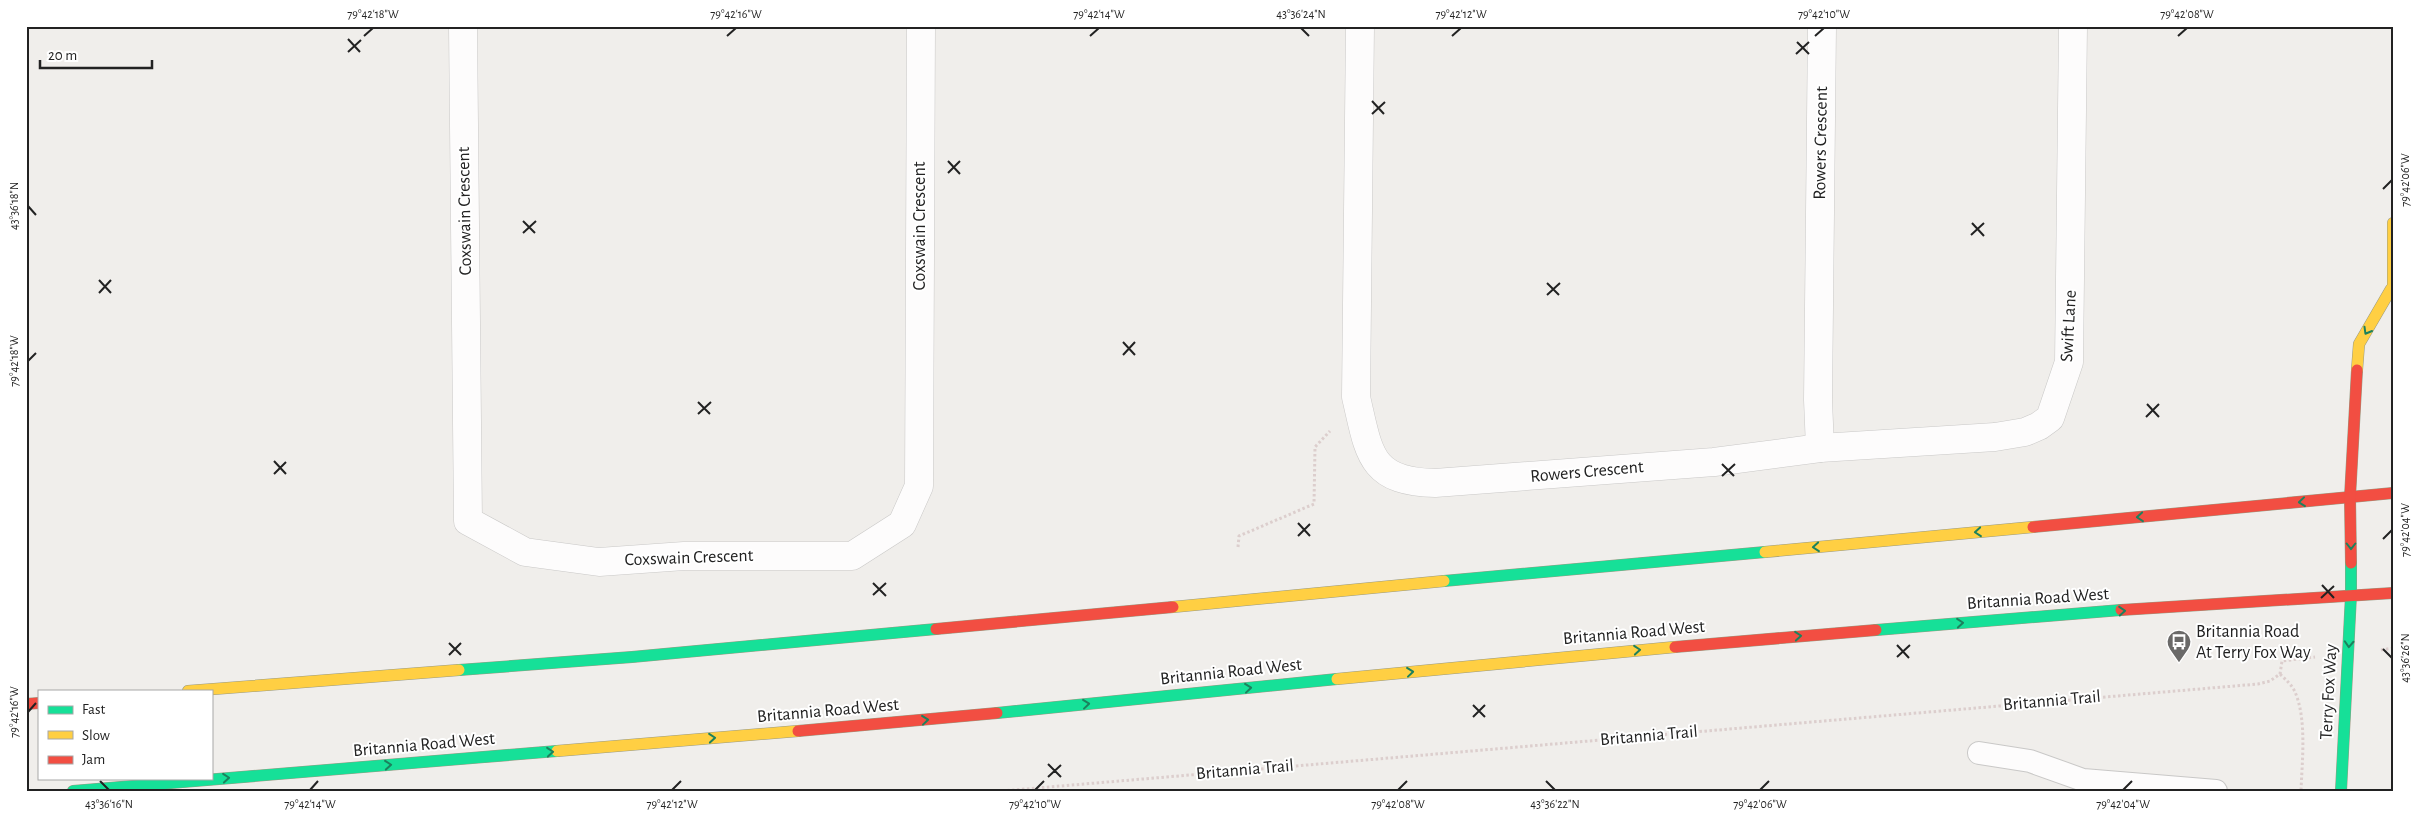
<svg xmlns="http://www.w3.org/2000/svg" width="2419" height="817" font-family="'Alegreya Sans',sans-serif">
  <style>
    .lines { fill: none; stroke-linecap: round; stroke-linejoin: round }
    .lane-casing { stroke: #c9c8c7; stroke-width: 24 }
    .street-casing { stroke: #c9c8c7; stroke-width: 29 }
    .fast-casing { stroke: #999a82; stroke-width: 12 }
    .slow-casing { stroke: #999a82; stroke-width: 12 }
    .jam-casing { stroke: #999a82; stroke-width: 12 }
    .path { stroke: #dccecd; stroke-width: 3; stroke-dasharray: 2.5 2.5; stroke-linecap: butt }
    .lane { stroke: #fdfcfc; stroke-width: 22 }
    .street { stroke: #fdfcfc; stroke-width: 28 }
    .fast { stroke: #16e098; stroke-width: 11 }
    .slow { stroke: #ffcf43; stroke-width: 11 }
    .jam { stroke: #f24e42; stroke-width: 11 }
    .oneway { stroke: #1c815d }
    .ticks { fill: none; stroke: #222; stroke-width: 2 }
    .labels { text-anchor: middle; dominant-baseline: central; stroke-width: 4; stroke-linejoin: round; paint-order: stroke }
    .street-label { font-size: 18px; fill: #222; stroke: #fff }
    .poi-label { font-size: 18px; fill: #222; stroke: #fff; text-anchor: start }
    .neatline { fill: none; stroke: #222; stroke-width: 2 }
    .ticks-label { font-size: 12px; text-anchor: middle; fill: #222 }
  </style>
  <rect width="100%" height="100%" fill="#f0eeeb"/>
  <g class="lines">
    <defs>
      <path id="lane" d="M1979 753 2030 761 2083 780 2216 791"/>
      <g id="street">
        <path d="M463 26 468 521 525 552 599 562 684 556H852L902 524 919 486 921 26"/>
        <path d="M1360 26 1356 397C1369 452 1369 482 1435 483L1714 462 1820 448 1995 437 2025 432 2039 426 2050 418 2069 362 2073 26"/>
        <path d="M1820 448 1818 400 1822 26"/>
      </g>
      <g id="fast">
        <path d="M1444 581 1765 552"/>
        <path d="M1876 630 2121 610"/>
        <path d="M459 670 632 657 936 629"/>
        <path d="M997 713 1337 679"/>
        <path d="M73 791 557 751"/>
        <path d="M2341 791 2351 595V563"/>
      </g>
      <g id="slow">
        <path d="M2393 223V293"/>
        <path d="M2357 370 2359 344 2391 289"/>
        <path d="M1765 552 2033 527"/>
        <path d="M1173 607 1444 581"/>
        <path d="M1337 679 1675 647"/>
        <path d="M188 691 459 670"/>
        <path d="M557 751 798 731"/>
      </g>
      <g id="jam">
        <path d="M2033 527 2393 493"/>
        <path d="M2351 563 2350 497 2357 370"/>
        <path d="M2121 610 2393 593"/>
        <path d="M936 629 1173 607"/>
        <path d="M1675 647 1876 630"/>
        <path d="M26 704 39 703"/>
        <path d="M798 731 997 713"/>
      </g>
    </defs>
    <!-- lane casing -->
    <use href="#lane" class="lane-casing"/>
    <!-- street casing -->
    <use href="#street" class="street-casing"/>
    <!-- fast casing -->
    <use href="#fast" class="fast-casing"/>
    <!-- slow casing -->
    <use href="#slow" class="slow-casing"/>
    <!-- jam casing -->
    <use href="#jam" class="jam-casing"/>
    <!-- path -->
    <g class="path">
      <path d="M1238 547 1239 536 1314 504 1315 447 1330 431"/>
      <path d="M2381 650 2393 648"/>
      <path d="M2280 674C2286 680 2292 685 2295 692 2307 719 2302 762 2301 791"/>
      <path d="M1002 791 2258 684 2270 681 2280 674 2282 661 2315 657"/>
    </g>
    <!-- lane -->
    <use href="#lane" class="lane"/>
    <!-- street -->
    <use href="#street" class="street"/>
    <!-- fast -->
    <use href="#fast" class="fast"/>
    <!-- slow -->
    <use href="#slow" class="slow"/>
    <!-- jam -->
    <use href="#jam" class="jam"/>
  </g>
  <!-- one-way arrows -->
  <defs><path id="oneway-chevron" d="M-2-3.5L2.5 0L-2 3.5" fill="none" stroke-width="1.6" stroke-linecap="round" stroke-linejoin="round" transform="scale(1.25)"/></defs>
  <g class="oneway">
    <use href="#oneway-chevron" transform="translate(2367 331) rotate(120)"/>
    <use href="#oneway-chevron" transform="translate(2302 502) rotate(174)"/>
    <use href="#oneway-chevron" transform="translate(2140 517) rotate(175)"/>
    <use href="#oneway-chevron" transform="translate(1978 532) rotate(175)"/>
    <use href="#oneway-chevron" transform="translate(2351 546) rotate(90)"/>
    <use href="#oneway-chevron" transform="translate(1816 547) rotate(175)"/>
    <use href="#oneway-chevron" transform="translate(2122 611) rotate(-4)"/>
    <use href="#oneway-chevron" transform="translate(1960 623) rotate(-5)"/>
    <use href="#oneway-chevron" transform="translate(1798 636) rotate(-5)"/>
    <use href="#oneway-chevron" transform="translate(2349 644) rotate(93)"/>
    <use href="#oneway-chevron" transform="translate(1637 650) rotate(-5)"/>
    <use href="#oneway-chevron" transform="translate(1410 672) rotate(-6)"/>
    <use href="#oneway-chevron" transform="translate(1248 688) rotate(-6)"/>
    <use href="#oneway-chevron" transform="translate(1086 704) rotate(-6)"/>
    <use href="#oneway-chevron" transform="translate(925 720) rotate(-6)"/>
    <use href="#oneway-chevron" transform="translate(712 738) rotate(-5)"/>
    <use href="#oneway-chevron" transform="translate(550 752) rotate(-5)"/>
    <use href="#oneway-chevron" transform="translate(388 765) rotate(-5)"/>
    <use href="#oneway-chevron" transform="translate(226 778) rotate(-5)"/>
  </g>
  <!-- ticks -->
  <path class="ticks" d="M1301 28 1309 36M364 36 373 28M727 36 736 28M1090 36 1099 28M1452 36 1461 28M1815 36 1824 28M2178 36 2187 28M348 39 360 52M1797 42 1809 54M348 52 361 40M1796 54 1809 42M1372 101 1384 114M1372 114 1385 102M948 161 960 174M948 173 960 161M2383 189 2392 180M28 206 36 215M523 221 535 233M1972 223 1984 236M523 233 536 221M1971 235 1984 223M99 280 111 293M1547 283 1559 295M99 293 111 280M1547 295 1560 283M1123 342 1135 355M1123 355 1135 342M28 361 36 353M698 402 710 414M2147 404 2159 417M698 414 711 402M2146 417 2159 404M274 461 286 474M1722 464 1734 476M274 474 286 462M1722 476 1735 464M1298 523 1310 536M1298 536 1310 524M2383 539 2392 530M873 583 886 596M2322 585 2334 598M873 595 886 583M2321 598 2334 586M449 643 461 655M1897 645 1909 658M2383 649 2392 658M449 655 461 643M1897 657 1910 645M1473 705 1485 717M28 712 36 703M1473 717 1485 705M1048 764 1061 777M1048 777 1061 765M100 781 109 790M1546 781 1555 790M310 790 318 781M672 790 681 781M1035 790 1044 781M1398 790 1407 781M1760 790 1769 781M2123 790 2132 781"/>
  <!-- icons -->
  <defs>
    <symbol id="bus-pin" viewBox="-11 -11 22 30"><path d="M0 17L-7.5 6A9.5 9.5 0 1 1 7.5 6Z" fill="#6a6968" stroke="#fff"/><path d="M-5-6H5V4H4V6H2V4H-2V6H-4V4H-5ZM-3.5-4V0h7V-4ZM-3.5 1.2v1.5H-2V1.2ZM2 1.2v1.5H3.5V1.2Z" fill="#fff"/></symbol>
  </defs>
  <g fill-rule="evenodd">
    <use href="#bus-pin" x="2165" y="628" width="28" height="38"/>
  </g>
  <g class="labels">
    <!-- street labels -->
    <g class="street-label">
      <text transform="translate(1821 143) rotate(-89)">Rowers Crescent</text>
      <text transform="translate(465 211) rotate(-91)">Coxswain Crescent</text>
      <text transform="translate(920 226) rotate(-90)">Coxswain Crescent</text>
      <text transform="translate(2069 326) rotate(-87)">Swift Lane</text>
      <text transform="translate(1587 472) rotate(-5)">Rowers Crescent</text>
      <text transform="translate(689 558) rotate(-2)">Coxswain Crescent</text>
      <text transform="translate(2038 599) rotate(-4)">Britannia Road West</text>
      <text transform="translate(1634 633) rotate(-5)">Britannia Road West</text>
      <text transform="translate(1231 672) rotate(-6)">Britannia Road West</text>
      <text transform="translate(2329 692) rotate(-87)">Terry Fox Way</text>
      <text transform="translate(2052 701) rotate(-5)">Britannia Trail</text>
      <text transform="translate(828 711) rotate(-5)">Britannia Road West</text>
      <text transform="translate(1649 736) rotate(-5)">Britannia Trail</text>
      <text transform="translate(424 745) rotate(-5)">Britannia Road West</text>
      <text transform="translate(1245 770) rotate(-5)">Britannia Trail</text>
    </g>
    <!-- poi labels -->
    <g class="poi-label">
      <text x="2196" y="632">Britannia Road<tspan x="2196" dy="21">At Terry Fox Way</tspan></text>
    </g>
  </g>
  <!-- border -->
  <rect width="2419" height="817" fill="none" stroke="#ffffff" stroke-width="55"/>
  <!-- legend -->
  <rect x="38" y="690" width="175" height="90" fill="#ffffff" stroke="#a7a7a7"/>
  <rect x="48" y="706" width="25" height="8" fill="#16e098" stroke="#a7a7a7"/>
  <text x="82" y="714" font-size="15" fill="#222222">Fast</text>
  <rect x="48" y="731" width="25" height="8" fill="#ffcf43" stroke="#a7a7a7"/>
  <text x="82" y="740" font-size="15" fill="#222222">Slow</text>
  <rect x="48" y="756" width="25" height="8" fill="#f24e42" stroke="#a7a7a7"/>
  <text x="82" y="764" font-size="15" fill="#222222">Jam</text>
  <!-- scale -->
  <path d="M40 60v8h112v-8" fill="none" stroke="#222222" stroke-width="2.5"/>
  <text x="48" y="60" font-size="15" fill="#222222" stroke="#ffffff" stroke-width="4" paint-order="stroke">20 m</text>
  <rect x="28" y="28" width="2364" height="762" class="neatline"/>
  <g class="ticks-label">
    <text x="373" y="18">79°42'18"W</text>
    <text x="736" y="18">79°42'16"W</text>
    <text x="1099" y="18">79°42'14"W</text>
    <text x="1301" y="18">43°36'24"N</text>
    <text x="1461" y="18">79°42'12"W</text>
    <text x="1824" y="18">79°42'10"W</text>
    <text x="2187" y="18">79°42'08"W</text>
    <text transform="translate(2405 180) rotate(-90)" y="4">79°42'06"W</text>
    <text transform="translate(14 206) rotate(-90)" y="4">43°36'18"N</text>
    <text transform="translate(14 361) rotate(-90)" y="4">79°42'18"W</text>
    <text transform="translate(2405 530) rotate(-90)" y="4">79°42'04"W</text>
    <text transform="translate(2405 658) rotate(-90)" y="4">43°36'26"N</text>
    <text transform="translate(14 712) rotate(-90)" y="4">79°42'16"W</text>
    <text x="109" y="808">43°36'16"N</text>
    <text x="310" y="808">79°42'14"W</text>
    <text x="672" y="808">79°42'12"W</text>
    <text x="1035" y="808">79°42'10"W</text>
    <text x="1398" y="808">79°42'08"W</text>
    <text x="1555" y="808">43°36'22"N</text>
    <text x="1760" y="808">79°42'06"W</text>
    <text x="2123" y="808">79°42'04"W</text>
  </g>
</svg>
